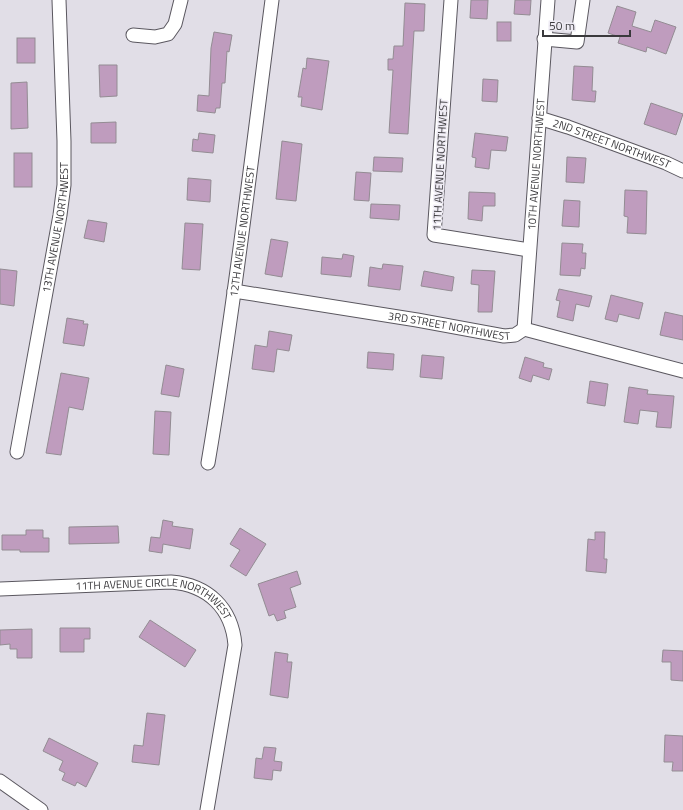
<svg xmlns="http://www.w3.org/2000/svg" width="683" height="810" font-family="'Titillium Web',sans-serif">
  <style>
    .building { fill: #bf9cbe; stroke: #938c93 }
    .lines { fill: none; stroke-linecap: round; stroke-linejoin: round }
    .minor-casing { stroke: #5a575f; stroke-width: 15 }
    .minor { stroke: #fff; stroke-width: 13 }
    .labels { text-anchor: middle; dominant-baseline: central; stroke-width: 3; stroke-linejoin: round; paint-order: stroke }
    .street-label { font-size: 11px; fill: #3a393c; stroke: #eeebf4 }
  </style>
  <rect width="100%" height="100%" fill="#e1dee7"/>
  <!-- building -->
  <g class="building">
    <path d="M471 0H488L487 19 470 18Z"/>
    <path d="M515 0H531L530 15 514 14Z"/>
    <path d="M405 3 425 4 424 31H414L408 134 389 133 393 70H388V59H393L394 46H403Z"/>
    <path d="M617 6 636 12 632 26 651 32 655 20 676 27 666 54 647 47 646 52 618 43 620 37 608 33Z"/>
    <rect x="497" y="22" width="14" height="19"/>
    <path d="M214 32 232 35 229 52 227 51 225 83H222L220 108H216L215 113 197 111 198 95 209 96 211 48Z"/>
    <rect x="17" y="38" width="18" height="25"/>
    <path d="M307 58 329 61 322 110 301 106 302 97H298L303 68 306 69Z"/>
    <path d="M99 65H117V96L100 97Z"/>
    <path d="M574 66 593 67 592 91H596L595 102 572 100Z"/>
    <path d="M483 79 498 80 497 102 482 101Z"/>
    <path d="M27 82 28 128 11 129V83Z"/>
    <path d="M651 103 683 114 676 135 644 124Z"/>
    <path d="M116 122V143H91V123Z"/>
    <path d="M199 133 215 135 213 153 192 151 193 139 198 140Z"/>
    <path d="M475 133 508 137 506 151 491 150 489 169 475 167 476 158 472 157Z"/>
    <path d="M282 141 302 144 296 201 276 199Z"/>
    <rect x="14" y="153" width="18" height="34"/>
    <path d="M374 157 403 158 402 172 373 171Z"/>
    <path d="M567 157 586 158 584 183 566 182Z"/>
    <path d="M356 172 371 173 369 201 354 200Z"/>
    <path d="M188 178 211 180 210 202 187 200Z"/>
    <path d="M625 190 647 191 646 234 627 233 628 217 624 216Z"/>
    <path d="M469 192 495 193V206H483L482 221 468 219Z"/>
    <path d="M564 200 580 201 579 227 562 226Z"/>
    <path d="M371 204 400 205 399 220 370 218Z"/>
    <path d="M88 220 107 223 104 242 84 238Z"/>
    <path d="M185 223 203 224 200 270 182 269Z"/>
    <path d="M271 239 288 242 282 277 265 274Z"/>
    <path d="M562 243 583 244 582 253H586L585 269 581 268 580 276 560 275Z"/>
    <path d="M343 254 354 256 351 277 321 274 322 257 342 259Z"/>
    <path d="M383 264 403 266 400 290 368 286 370 267 382 269Z"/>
    <path d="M0 269 17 271 14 306 0 304Z"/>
    <path d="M472 270 495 271 492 312H478L479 285 471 284Z"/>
    <path d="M424 271 454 277 452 291 421 286Z"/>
    <path d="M559 289 592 296 589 307 576 304 573 321 557 317 560 301 556 300Z"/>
    <path d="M611 295 643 303 639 319 619 314 617 322 605 319Z"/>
    <path d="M665 312 683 316V340L660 335Z"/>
    <path d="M67 318 84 321 83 324H88L84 346 63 343Z"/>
    <path d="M269 331 292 335 289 351 277 349 274 372 252 369 255 345 267 347Z"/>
    <path d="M368 352 394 354 393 370 367 368Z"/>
    <path d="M422 355 444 357 442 379 420 377Z"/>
    <path d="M525 357 544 363 543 367 552 369 549 380 533 375 531 382 519 378Z"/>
    <path d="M166 365 184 369 179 397 161 394Z"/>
    <path d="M61 373 89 378 83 410 69 407 61 455 46 453Z"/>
    <path d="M590 381 608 384 605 406 587 403Z"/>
    <path d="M629 387 648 390 647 394 674 396 671 428 656 427 658 412 640 410 638 424 624 422Z"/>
    <path d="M155 411 171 412 169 455 153 454Z"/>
    <path d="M163 520 173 522 172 526 193 529 190 549 163 544 162 553 149 551 151 537 160 538Z"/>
    <path d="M118 526 119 543 69 544V527Z"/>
    <path d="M240 528 266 544 246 576 230 566 240 550 230 544Z"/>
    <path d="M26 530H43V538H49V552H20V550H2V535H26Z"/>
    <path d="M595 532H605L604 559H607L606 573 586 571 588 539 595 540Z"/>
    <path d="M297 571 301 584 290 588 296 607 284 611 286 618 277 621 274 614 269 616 258 584Z"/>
    <path d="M150 620 196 650 185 667 139 637Z"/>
    <path d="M60 628H90V639H84V652H60Z"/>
    <path d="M32 629V658H17V649H10V644L0 645V630Z"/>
    <path d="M663 650 683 651V681L671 680V662H662Z"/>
    <path d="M275 652 288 654 287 662H292L288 698 270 695Z"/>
    <path d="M147 713 165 715 159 765 132 762 134 745 143 746Z"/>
    <path d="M665 735 683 736V771H672L673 762H664Z"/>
    <path d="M49 738 98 763 86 787 77 782 75 786 62 780 65 773 59 770 63 761 43 751Z"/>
    <path d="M264 747 276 748 274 761 282 762 281 771 273 770 272 780 254 778 256 758 262 759Z"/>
  </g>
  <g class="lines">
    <defs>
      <g id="minor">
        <path d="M451 0 434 235 529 250"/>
        <path d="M133 35 155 37 168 34 175 24 181 0"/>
        <path d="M544 39 577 42 583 0"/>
        <path id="s1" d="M539 118 568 127 666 163 683 171"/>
        <path id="s2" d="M234 291 417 320 504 336 515 335 524 329"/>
        <path id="s3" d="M524 329 548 0"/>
        <path d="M524 329 683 371"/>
        <path id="s4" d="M17 452 60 215 64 185V141L59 0"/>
        <path id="s5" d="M208 463C234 309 252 154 272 0"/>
        <path id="s6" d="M0 589 171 582C208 585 232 608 235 645L207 810"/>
        <path d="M0 781 41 810"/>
      </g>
    </defs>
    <!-- minor casing -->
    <use href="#minor" class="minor-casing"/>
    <!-- minor -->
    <use href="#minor" class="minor"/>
  </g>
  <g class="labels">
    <!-- street labels -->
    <g class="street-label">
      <text stroke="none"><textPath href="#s1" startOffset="77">2ND STREET NORTHWEST</textPath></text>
      <text stroke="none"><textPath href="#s3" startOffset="165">10TH AVENUE NORTHWEST</textPath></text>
      <text transform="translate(440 165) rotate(-87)">11TH AVENUE NORTHWEST</text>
      <text stroke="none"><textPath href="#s4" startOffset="228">13TH AVENUE NORTHWEST</textPath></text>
      <text stroke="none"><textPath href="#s5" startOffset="234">12TH AVENUE NORTHWEST</textPath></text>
      <text stroke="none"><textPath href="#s2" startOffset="218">3RD STREET NORTHWEST</textPath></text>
      <text stroke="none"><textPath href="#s6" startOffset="159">11TH AVENUE CIRCLE NORTHWEST</textPath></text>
    </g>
  </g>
  <!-- scale -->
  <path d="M543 30v6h87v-6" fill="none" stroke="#3a393c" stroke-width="2"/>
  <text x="549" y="30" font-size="12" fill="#3a393c" stroke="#eeebf4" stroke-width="3" paint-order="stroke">50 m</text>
</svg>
